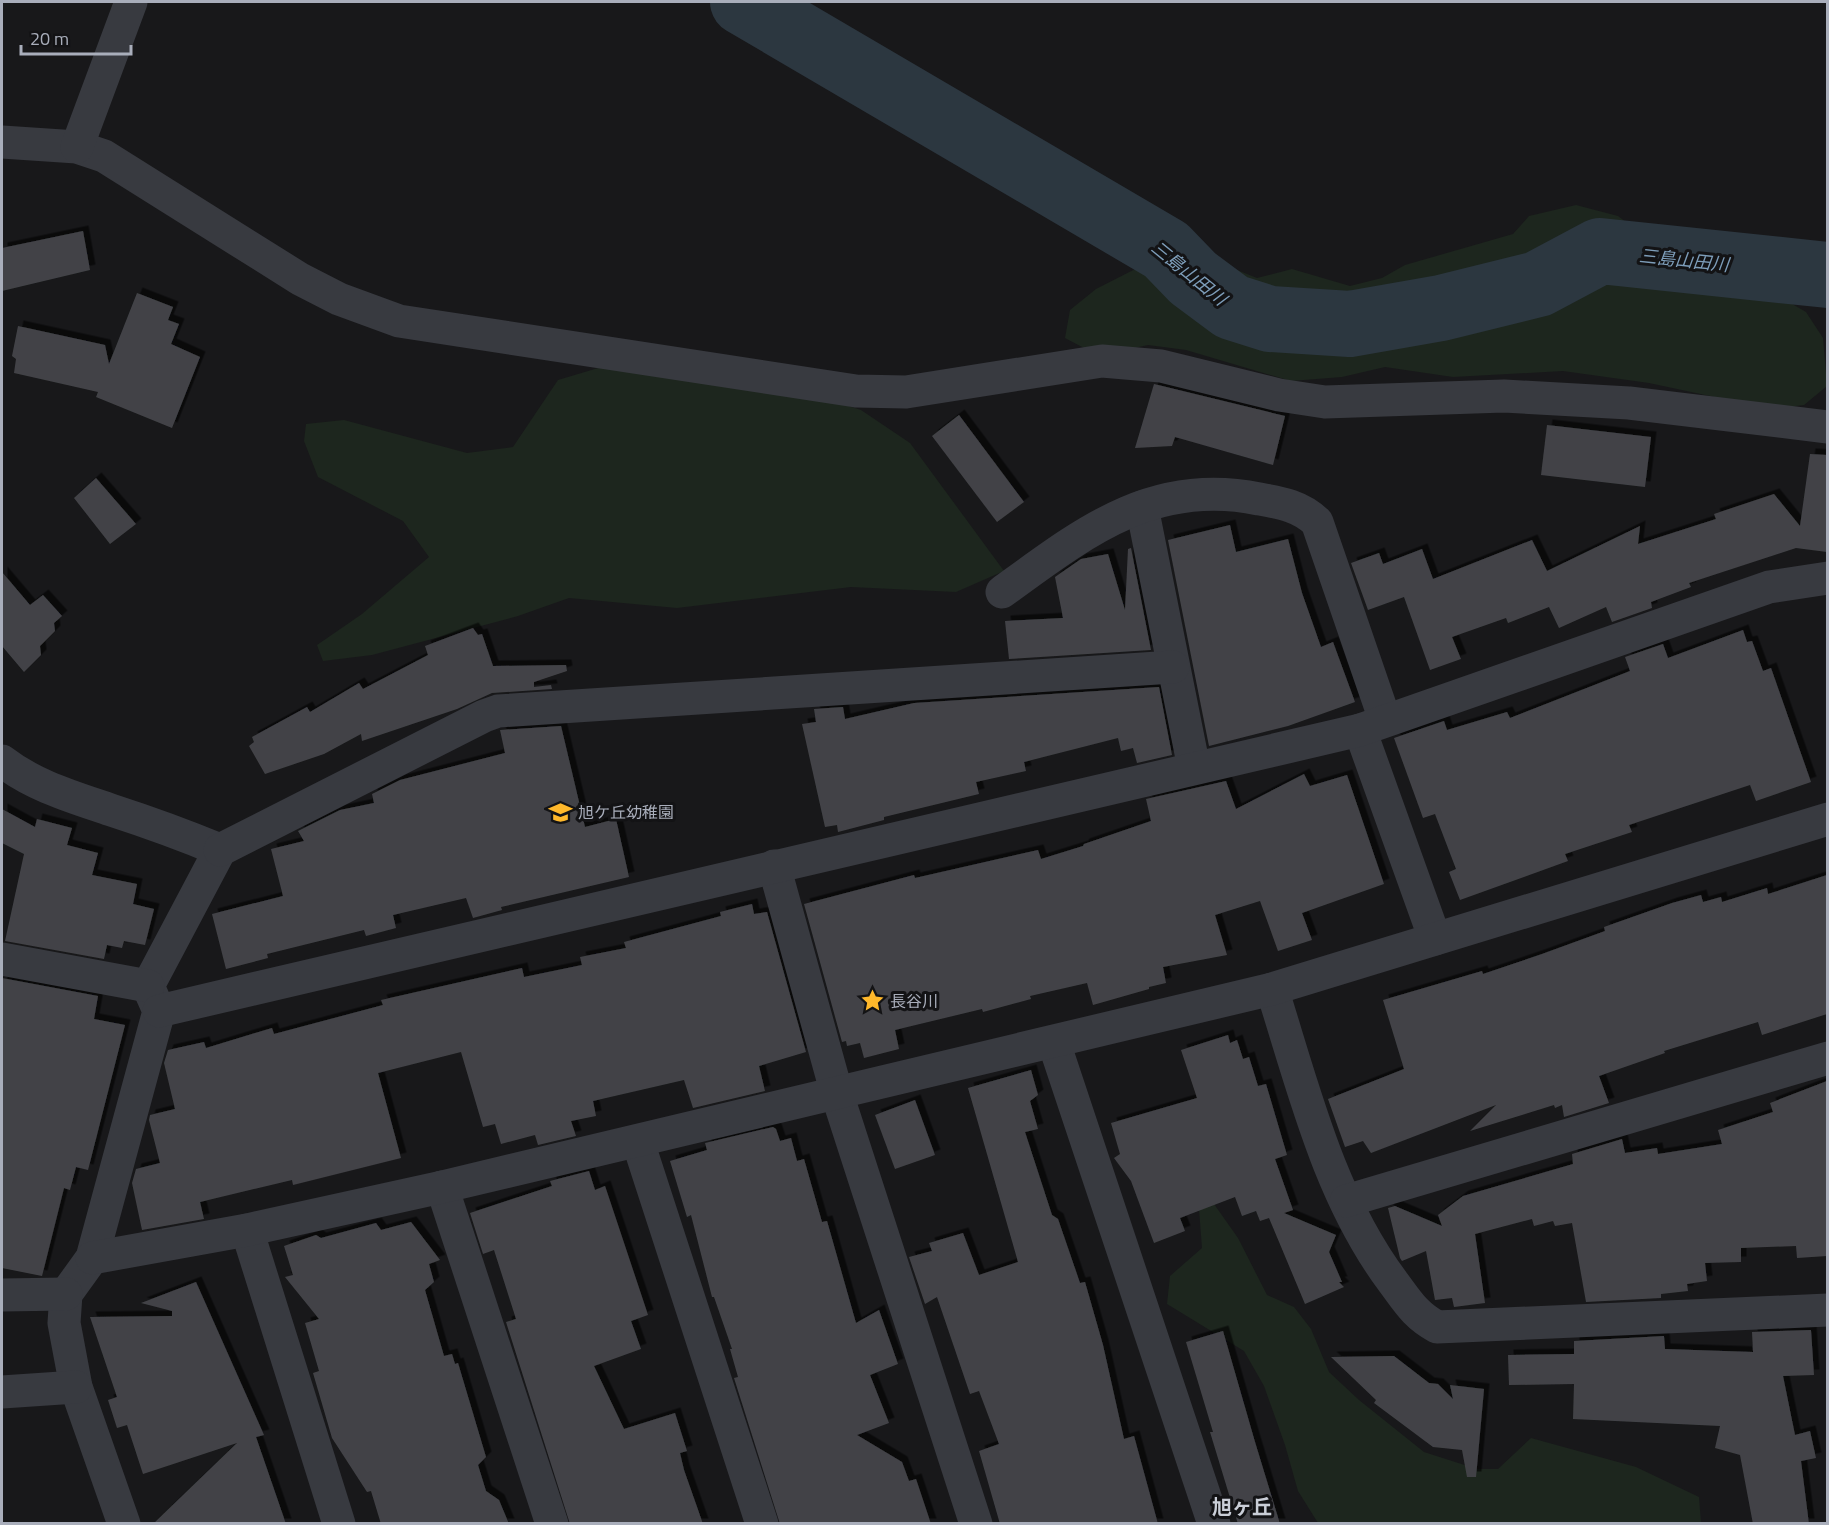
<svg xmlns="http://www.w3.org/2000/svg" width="1829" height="1525" font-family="'Titillium Web','Noto Sans JP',sans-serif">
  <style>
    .green { fill: #1d261e }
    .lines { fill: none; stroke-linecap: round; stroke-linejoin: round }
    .river { stroke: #2c3740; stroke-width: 66 }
    .building { fill: #424347; filter: url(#shadow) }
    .minor { stroke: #383a40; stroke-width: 33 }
    .tertiary { stroke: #383a40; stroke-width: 33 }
    .labels { text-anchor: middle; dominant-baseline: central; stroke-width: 6; stroke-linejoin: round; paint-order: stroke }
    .poi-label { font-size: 16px; fill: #a9aebb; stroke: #131315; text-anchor: start }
    .water-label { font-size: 18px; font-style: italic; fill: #7d9db9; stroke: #131315 }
    .quarter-label { font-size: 20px; font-weight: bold; fill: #caced7; stroke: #131315 }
  </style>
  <defs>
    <filter id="shadow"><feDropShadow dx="5.5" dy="-5.5" stdDeviation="0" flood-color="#0009"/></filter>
  </defs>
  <rect width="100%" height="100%" fill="#18181a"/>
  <!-- green -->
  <g class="green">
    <path d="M1576 205 1618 216 1647 238 1687 285 1708 287 1741 274 1806 312 1823 338 1827 386 1804 405 1771 409 1649 383 1563 371 1453 377 1385 367 1342 377 1291 381 1186 350 1148 345 1116 352 1084 348 1065 338 1070 310 1096 289 1153 260 1197 254 1257 278 1292 269 1350 286 1382 278 1405 265 1513 234 1529 216Z"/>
    <path d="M635 357 753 375 861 410 910 443 1004 571 956 592 851 587 677 608 569 598 518 616 372 655 323 661 317 645 362 614 429 557 403 521 318 477 304 441 306 424 344 420 467 453 513 447 558 380Z"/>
    <path d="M1214 1204 1238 1238 1267 1295 1294 1307 1311 1329 1329 1372 1359 1400 1424 1452 1477 1469H1498L1531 1438 1636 1467 1699 1497 1701 1523H1318L1298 1491 1285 1445 1264 1386 1244 1351 1167 1304 1170 1276 1202 1248 1199 1209Z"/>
  </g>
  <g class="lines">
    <!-- river -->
    <path class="river" d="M743 2 1166 250 1193 278 1232 307 1270 319 1350 324 1441 308 1538 284 1600 251 1828 275"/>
  </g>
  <!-- building -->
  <g class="building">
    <path d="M83 231 90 270 2 291V248Z"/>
    <path d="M137 293 173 307 168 320 179 324 171 344 200 357 172 428 96 397 98 392 14 373 16 359 12 356 18 326 105 345 109 364Z"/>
    <path d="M1154 384 1285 416 1273 465 1175 437 1172 446 1135 448Z"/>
    <path d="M959 415 1024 502 997 522 932 436Z"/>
    <path d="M1547 425 1651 437 1645 487 1541 475Z"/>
    <path d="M1810 454 1827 455V552L1796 548 1689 583 1691 587 1651 602 1652 608 1612 622 1606 607 1559 628 1549 607 1508 623 1506 618 1452 637 1461 659 1430 670 1404 597 1368 610 1351 563 1379 553 1383 564 1422 549 1433 579 1532 540 1547 571 1640 526 1638 544 1716 519 1714 514 1774 494 1800 526Z"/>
    <path d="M96 478 136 524 110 544 74 498Z"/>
    <path d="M1230 525 1236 552 1288 539 1302 593 1321 647 1333 642 1355 702 1288 726 1209 746 1168 540Z"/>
    <path d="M1131 548 1151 650 1009 659 1005 621 1063 618 1055 577 1081 559 1108 554 1125 610 1128 549Z"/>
    <path d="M2 572 30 605 43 595 62 616 54 623 55 631 40 646 41 655 24 672 2 646Z"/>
    <path d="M473 628 478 635 482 634 493 666 566 665 567 671 534 682V687L551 685 552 689 492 693 457 709 362 741 361 734 324 754 265 774 249 746 254 742 252 737 307 707 310 712 359 683 363 689 428 655 425 646Z"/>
    <path d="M1743 630 1747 642 1752 641 1763 671 1771 668 1811 782 1756 801 1750 785 1629 825 1632 832 1565 854 1568 861 1460 900 1449 872 1456 869 1435 814 1423 818 1394 738 1444 721 1447 730 1507 712 1510 718 1630 671 1625 657 1663 644 1668 658Z"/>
    <path d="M1159 687 1172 755 1137 763 1133 748 1121 751 1118 738 1024 762 1026 771 976 782 979 794 884 817V820L838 832 837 825 825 827 802 724 816 722 814 709 843 707 845 719 914 703Z"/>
    <path d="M561 726 585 827 616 819 629 877 501 907 502 910 473 918 466 898 393 915 396 928 366 936 364 930 267 954 268 958 226 969 212 914 283 896 271 849 304 841 298 831 340 810 374 803 372 794 400 780 505 753 500 730Z"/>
    <path d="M1304 774 1310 786 1347 775 1384 884 1302 913 1312 940 1278 951 1260 901 1215 915 1227 955 1163 967 1166 983 1149 987V989L1093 1005 1087 983 1030 996 1031 999 983 1012 982 1009 895 1030 899 1049 864 1058 860 1043 847 1046 846 1041 842 1042 804 904 914 875 915 878 1038 850 1041 859 1083 846 1084 844 1151 821 1146 799 1226 781 1236 809Z"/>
    <path d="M2 809 35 827 37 819 72 828 67 845 98 853 92 875 137 884 133 904 154 909 145 945 124 941 122 948 107 945 104 959 5 941 24 854 2 843Z"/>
    <path d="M1827 875V1014L1762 1035 1758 1022 1664 1051 1665 1053 1599 1076 1609 1103 1564 1117 1562 1105 1555 1108 1554 1105 1470 1131 1496 1105 1371 1153 1363 1141 1345 1147 1328 1099 1404 1069 1383 1000 1482 971 1483 974 1542 954 1605 931 1604 927 1672 903 1701 895 1703 902 1721 897 1722 902 1767 888 1768 894Z"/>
    <path d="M752 904 754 914 767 912 806 1052 759 1066 765 1091 693 1108 684 1080 593 1101 596 1116 571 1121 576 1136 538 1145 535 1135 501 1144 495 1124 483 1127 461 1052 378 1073 401 1158 293 1185 292 1180 200 1202 204 1219 142 1230 132 1183 136 1169 160 1163 149 1120 150 1115 175 1109 164 1063 168 1050 204 1042 206 1048 272 1028 274 1034 383 1005 381 1000 522 968 524 977 582 965 580 957 626 948 624 942 721 916 720 912Z"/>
    <path d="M2 978 98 996 94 1019 125 1025 88 1170 76 1167 70 1190 64 1188 42 1276 2 1268Z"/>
    <path d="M1228 1035 1230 1043 1237 1040 1243 1059 1249 1057 1258 1086 1266 1084 1287 1155 1275 1159 1293 1210 1284 1213 1336 1235 1329 1252 1342 1282H1339L1344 1287 1305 1304 1269 1218 1260 1221 1256 1211 1242 1216 1235 1197 1180 1218 1185 1231 1154 1243 1131 1181 1114 1158 1120 1154 1111 1123 1197 1098 1181 1050Z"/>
    <path d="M1031 1070 1038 1095 1030 1101 1038 1129 1025 1132 1052 1215 1058 1219 1080 1283 1085 1282 1103 1345 1124 1439 1134 1436 1158 1524H1000L979 1451 999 1444 979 1391 970 1394 937 1297 925 1304 909 1257 932 1251 929 1243 963 1233 979 1275 1018 1262 968 1088Z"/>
    <path d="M1827 1081V1256L1797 1258 1796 1246 1741 1248V1262L1705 1263 1707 1281 1687 1284 1688 1291 1661 1294V1298L1586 1302 1572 1223 1555 1226 1553 1221 1534 1226 1532 1219 1475 1234 1485 1303 1454 1307 1452 1298 1435 1300 1426 1251 1402 1261 1400 1258 1388 1208 1395 1206 1442 1226 1438 1215 1463 1196 1573 1164 1572 1154 1622 1139 1625 1153 1657 1148 1658 1154 1722 1144 1718 1130 1773 1112 1770 1103Z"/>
    <path d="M915 1100 935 1155 895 1169 875 1115Z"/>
    <path d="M773 1127 776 1129 780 1141 791 1138 797 1161 804 1159 822 1222 827 1221 856 1323 879 1310 898 1364 870 1375 889 1423 857 1435 902 1462 909 1481 916 1479 931 1524H780L734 1378 738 1377 730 1349H732L714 1297H712L691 1215 687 1217 670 1161 707 1150 705 1143Z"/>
    <path d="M589 1171 595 1190 605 1186 648 1315 631 1321 641 1349 594 1366 624 1429 675 1413 687 1451 680 1453 684 1470 703 1524H570L506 1322 516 1319 494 1250 483 1254 470 1213 552 1186 550 1181Z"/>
    <path d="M411 1222 440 1260 429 1264 434 1282 425 1290 444 1356 452 1354 455 1364 458 1363 486 1457 478 1465 486 1491 499 1500 509 1524H381L371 1491 367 1492 332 1438 313 1373 319 1371 305 1323 319 1319 285 1277 293 1275 284 1246 316 1235 321 1238 376 1223 381 1230Z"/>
    <path d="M196 1282 264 1435 256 1437 286 1524H153L237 1443 143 1474 127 1425 117 1428 108 1400 117 1397 90 1317 172 1316V1311L141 1303Z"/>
    <path d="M1811 1330 1814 1375 1783 1376 1795 1435 1810 1431 1816 1458 1801 1461 1809 1524H1753L1740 1455 1715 1448 1720 1426 1573 1419 1574 1384 1509 1385 1508 1355 1574 1354V1341L1664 1336 1665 1349 1753 1352 1752 1332Z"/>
    <path d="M1223 1331 1255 1442 1280 1524H1238L1210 1432H1213L1186 1342Z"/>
    <path d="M1394 1356 1429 1383 1438 1384 1453 1399 1450 1385 1484 1389 1476 1477H1467L1462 1450 1433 1447 1374 1403 1376 1400 1331 1357Z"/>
  </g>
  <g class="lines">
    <!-- minor -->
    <g class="minor">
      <path d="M2 142 77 147 104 156 300 279 339 299 399 321 856 391 906 392 1102 361 1161 366 1279 395 1325 402 1504 396 1629 403 1828 427"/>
      <path d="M1142 507 1194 768"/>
      <path d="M1002 592C1083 533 1153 477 1259 499 1282 503 1300 506 1317 522L1385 720"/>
      <path d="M1360 730 1435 939"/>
      <path d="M2 761C34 786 73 797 111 810 148 822 184 835 220 850L148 986 159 1011 92 1258 66 1294 64 1323 76 1387 124 1524"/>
      <path d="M220 850 484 716 498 711 1173 667"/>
      <path d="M774 866 837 1094 976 1524"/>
      <path d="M2 959 148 986"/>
      <path d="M1272 989C1304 1090 1329 1196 1393 1282 1408 1302 1415 1315 1437 1327L1828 1310"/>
      <path d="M159 1011 1360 730 1769 587 1828 578"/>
      <path d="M1054 1043 1214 1524"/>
      <path d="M638 1142 762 1524"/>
      <path d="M442 1187 552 1524"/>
      <path d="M1346 1201 1828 1058"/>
      <path d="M247 1230 339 1524"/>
      <path d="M92 1258 247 1230 442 1187 1272 989 1828 819"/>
      <path d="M2 1295 66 1294"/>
      <path d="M2 1392 76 1387"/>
    </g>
    <!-- tertiary -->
    <path class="tertiary" d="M77 147 131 2"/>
  </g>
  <!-- icons -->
  <defs>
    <symbol id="school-bare" viewBox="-9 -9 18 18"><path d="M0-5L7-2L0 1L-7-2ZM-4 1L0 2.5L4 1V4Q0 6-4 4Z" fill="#ffb82b" stroke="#131315" stroke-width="2.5" paint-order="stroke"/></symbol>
    <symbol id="sight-bare" viewBox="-9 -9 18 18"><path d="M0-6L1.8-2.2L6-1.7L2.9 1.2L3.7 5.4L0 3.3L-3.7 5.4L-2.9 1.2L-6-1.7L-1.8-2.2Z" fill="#ffb82b" stroke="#131315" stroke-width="2.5" paint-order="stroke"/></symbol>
  </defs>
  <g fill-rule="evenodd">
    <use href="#school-bare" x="544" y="796" width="33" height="33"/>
    <use href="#sight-bare" x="856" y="984" width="33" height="33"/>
  </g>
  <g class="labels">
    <!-- poi labels -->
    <g class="poi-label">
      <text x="578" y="812">旭ケ丘幼稚園</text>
      <text x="890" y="1001">長谷川</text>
    </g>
    <!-- water labels -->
    <g class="water-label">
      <text transform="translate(1684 260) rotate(6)">三島山田川</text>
      <text transform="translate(1189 273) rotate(39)">三島山田川</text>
    </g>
    <!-- quarter labels -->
    <g class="quarter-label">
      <text x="1242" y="1506">旭ヶ丘</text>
    </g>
  </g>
  <!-- border -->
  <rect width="1829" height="1525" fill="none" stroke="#a9aebb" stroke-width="6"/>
  <!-- scale -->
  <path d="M21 45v9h110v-9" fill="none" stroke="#a9aebb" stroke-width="3"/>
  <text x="30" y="45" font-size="18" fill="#a9aebb" stroke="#131315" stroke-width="4.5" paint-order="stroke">20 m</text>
</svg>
